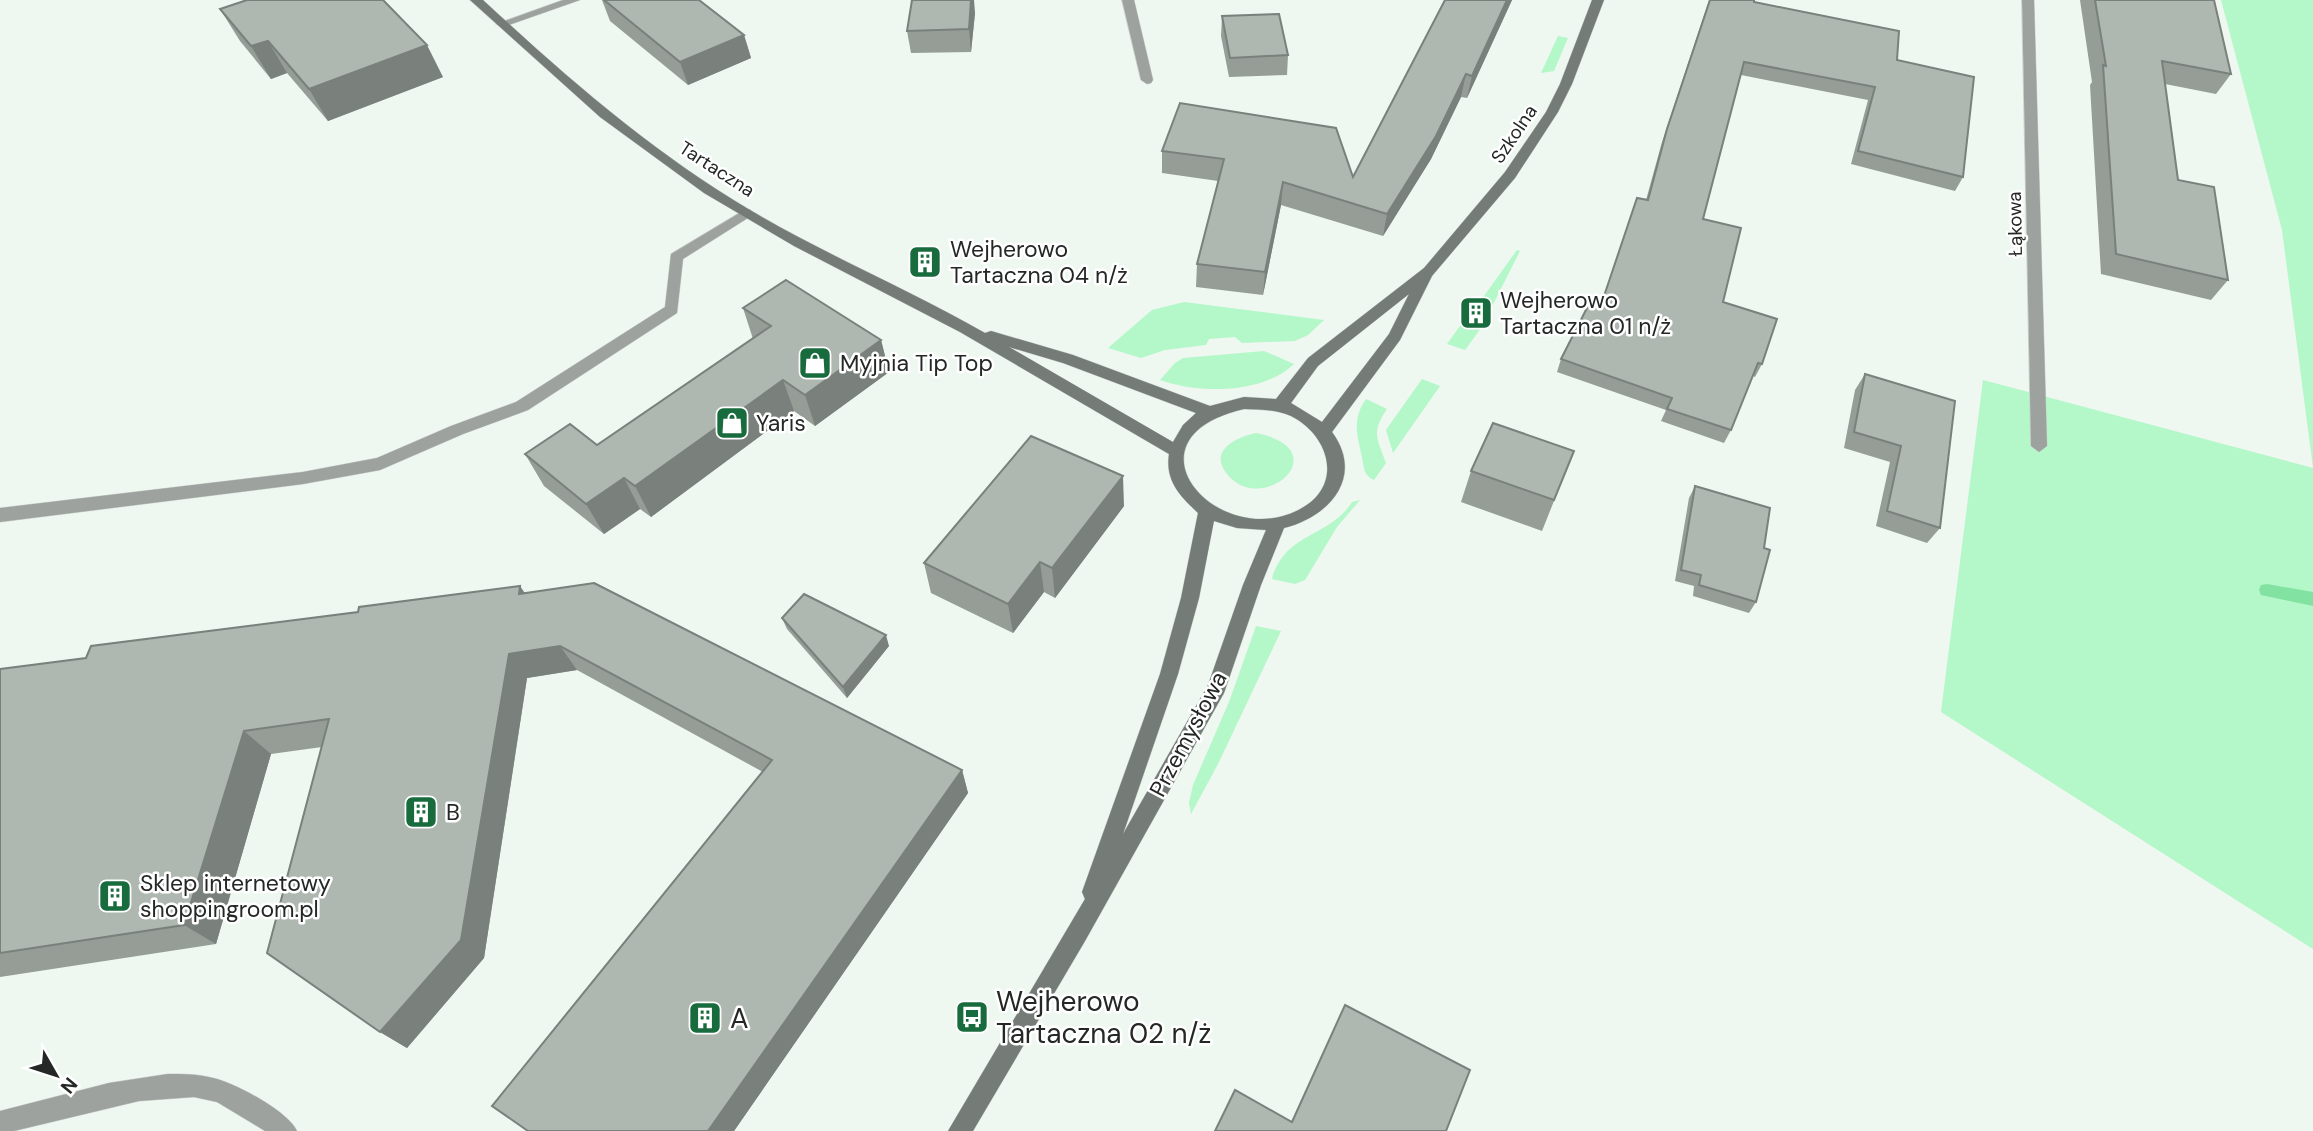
<svg xmlns="http://www.w3.org/2000/svg" width="2313" height="1131" font-family="'DM Sans',sans-serif">
  <style>
    .green { fill: #b4f7c8 }
    .lines { fill: none; stroke-linecap: round; stroke-linejoin: round }
    .stream { fill: #82e2a2; fill-rule: evenodd }
    .lane-casing { stroke: #cad2cb; stroke-width: 1 }
    .street-casing { stroke: #cad2cb; stroke-width: 1 }
    .secondary-casing { stroke: #cad2cb; stroke-width: 1 }
    .lane { fill: #9ea29f; fill-rule: evenodd }
    .street { fill: #9ea29f; fill-rule: evenodd }
    .secondary { fill: #757b77; fill-rule: evenodd }
    .wall { fill: #969d97 }
    .shaded-wall { fill: #7a807b }
    .building { fill: #aeb7b0; stroke: #7a807b; stroke-width: 2 }
    .labels { text-anchor: middle; dominant-baseline: central; stroke-width: 5; stroke-linejoin: round; paint-order: stroke }
    .far-street-label { font-size: 19px; fill: #242725; stroke: #fff }
    .poi-label { font-size: 23px; fill: #242725; stroke: #fff; text-anchor: start }
    .street-label { font-size: 23px; fill: #242725; stroke: #fff }
    .near-poi-label { font-size: 28px; fill: #242725; stroke: #fff; text-anchor: start }
  </style>
  <rect width="100%" height="100%" fill="#eef7f0"/>
  <!-- green -->
  <g class="green">
    <path d="M2221 0H2313V949L1941 712 1983 380 2313 468 2282 230Z"/>
    <path d="M1558 36 1568 38 1554 71 1541 73Z"/>
    <path d="M1517 250 1520 251 1481 328 1465 350 1447 344 1465 319 1475 323 1487 307 1479 303Z"/>
    <path d="M1184 302 1324 320 1308 335 1295 341 1242 343 1235 337 1209 339 1206 345 1165 350 1141 358 1108 348 1152 310Z"/>
    <path d="M1264 351 1294 364C1263 394 1199 394 1160 380L1175 363 1183 358Z"/>
    <path d="M1422 379 1440 386 1393 453 1386 430Z"/>
    <path d="M1366 399 1387 409C1371 432 1377 438 1386 463L1374 480C1363 475 1364 467 1362 457 1357 434 1352 419 1366 399Z"/>
    <path d="M1256 433C1340 450 1262 518 1227 474 1208 451 1236 437 1256 433Z"/>
    <path d="M1360 500 1337 527 1305 580 1295 584 1272 579C1285 532 1329 538 1352 502Z"/>
    <path d="M1256 626 1281 631 1218 764 1191 814 1189 803 1193 785 1229 702Z"/>
  </g>
  <g class="lines">
    <!-- stream -->
    <path class="stream" d="M2267 584 2313 592V606L2261 595 2259 590 2261 585Z"/>
    <defs>
      <g id="lane">
        <path d="M1122 0H1134L1153 80 1151 83 1147 84 1141 80Z"/>
        <path d="M746 209 751 210V216L683 259 677 313 528 410 463 434 380 470 303 484 0 522V508L303 472 377 458 451 426 516 402 665 307 671 254Z"/>
        <path d="M168 1074C184 1074 198 1074 213 1078 235 1083 288 1111 297 1131H265L217 1102 194 1097 139 1101 14 1131H0V1111L109 1083Z"/>
      </g>
      <g id="street">
        <path d="M563 0H580L506 26 496 24Z"/>
        <path d="M2022 0H2034L2047 446 2039 452 2031 446Z"/>
      </g>
      <path id="secondary" d="M470 0H483C566 77 652 152 750 210 826 255 908 289 985 333L991 331 1073 355 1210 406 1244 397 1276 399 1308 358 1424 268 1505 172 1546 112 1560 84 1592 0H1604L1572 84 1558 112 1515 178 1432 276 1400 340 1332 432C1365 477 1329 517 1284 528L1261 585 1224 693 1085 941 973 1131H948L1085 899 1082 892 1160 674 1181 598 1198 513C1180 496 1165 481 1169 454L960 332 794 246 704 193 600 117ZM1409 294 1389 334 1322 422 1291 403 1318 366ZM1009 347 1063 363 1196 413 1183 425 1173 442ZM1244 409C1260 410 1276 409 1291 416 1329 435 1344 484 1302 508 1221 555 1115 439 1244 409ZM1214 521 1237 528 1266 530 1243 585 1208 685 1123 834 1178 674 1199 598Z"/>
    </defs>
    <!-- lane casing -->
    <use href="#lane" class="lane-casing"/>
    <!-- street casing -->
    <use href="#street" class="street-casing"/>
    <!-- secondary casing -->
    <use href="#secondary" class="secondary-casing"/>
    <!-- lane -->
    <use href="#lane" class="lane"/>
    <!-- street -->
    <use href="#street" class="street"/>
    <!-- secondary -->
    <use href="#secondary" class="secondary"/>
  </g>
  <!-- wall -->
  <g class="wall">
    <path d="M602 0H699L744 35 751 58 688 85 610 21Z"/>
    <path d="M1445 0H1512L1467 98 1461 97 1431 159 1383 236 1281 205 1263 295 1196 287 1197 264 1218 181 1162 173V151L1353 177Z"/>
    <path d="M1709 0 1754 2 1897 60 1963 177 1955 191 1851 164 1868 100 1741 75 1703 219 1723 302 1762 364 1755 377 1753 376 1731 430 1724 443 1661 421 1666 410 1557 372 1561 359 1602 301 1646 200 1662 142Z"/>
    <path d="M2080 0H2214L2231 74 2216 94 2165 84 2178 180 2228 280 2211 300 2101 274 2090 85 2092 82Z"/>
    <path d="M220 9 443 77 328 121 287 73 271 79 240 41Z"/>
    <path d="M975 13 971 52 911 53 907 31Z"/>
    <path d="M1222 16 1288 55 1287 75 1229 77 1221 36Z"/>
    <path d="M743 308 881 340 889 372 815 426 794 411 651 517 640 509 604 534 544 486 525 454 597 445 753 339Z"/>
    <path d="M1865 374 1940 528 1927 543 1876 526 1890 462 1844 448 1855 390Z"/>
    <path d="M1574 451 1542 531 1461 502 1471 471Z"/>
    <path d="M1695 486 1756 602 1749 613 1693 596 1694 586 1675 581 1689 498Z"/>
    <path d="M1124 506 1055 598 1044 592 1013 633 931 593 924 563Z"/>
    <path d="M525 593 962 770 968 793 734 1131H528L763 772 577 670 527 678 484 958 407 1048 380 1032 322 747 271 754 216 944 0 977V669L86 658Z"/>
    <path d="M782 618 889 646 847 698 787 629Z"/>
  </g>
  <!-- shaded-wall -->
  <g class="shaded-wall">
    <path d="M971 0H974L975 13 971 52 969 29Z"/>
    <path d="M1507 0H1512L1467 98 1472 76Z"/>
    <path d="M744 35 751 58 688 85 680 62Z"/>
    <path d="M268 41 287 73 271 79 251 46Z"/>
    <path d="M427 45 443 77 328 121 309 89Z"/>
    <path d="M1466 74 1461 97 1431 159 1383 236 1387 214Z"/>
    <path d="M1283 182 1281 205 1263 295 1265 272Z"/>
    <path d="M881 340 889 372 815 426 805 395Z"/>
    <path d="M783 380 794 411 651 517 635 486Z"/>
    <path d="M1123 476 1124 506 1055 598 1052 568Z"/>
    <path d="M624 478 640 509 604 534 586 504Z"/>
    <path d="M1040 562 1044 592 1013 633 1008 604Z"/>
    <path d="M520 586 538 612 519 594Z"/>
    <path d="M886 635 889 646 847 698 843 687Z"/>
    <path d="M560 646 577 670 527 678 484 958 407 1048 380 1032 509 654Z"/>
    <path d="M244 731 271 754 216 944 184 925Z"/>
    <path d="M962 770 968 793 734 1131H708Z"/>
  </g>
  <!-- building -->
  <g class="building">
    <path d="M247 0H383L427 45 309 89 268 41 251 46 220 9Z"/>
    <path d="M604 0H699L744 35 680 62Z"/>
    <path d="M912 0H971L969 29 907 31Z"/>
    <path d="M1445 0H1507L1472 76 1466 74 1436 136 1387 214 1283 182 1265 272 1197 264 1224 159 1162 151 1180 103 1336 128 1353 177Z"/>
    <path d="M1710 0H1754V2L1899 31 1897 60 1974 77 1963 177 1858 151 1875 87 1744 62 1703 219 1741 228 1723 302 1777 319 1762 364 1758 363 1731 430 1667 409 1672 398 1561 359 1592 298 1602 302 1637 198 1648 200 1667 129Z"/>
    <path d="M2095 0H2214L2231 74 2162 61 2178 180 2214 187 2228 280 2116 254 2103 65 2106 66Z"/>
    <path d="M1279 14 1288 55 1230 58 1222 16Z"/>
    <path d="M786 280 881 340 805 395 783 380 635 486 624 478 586 504 525 454 570 424 597 445 771 326 743 308Z"/>
    <path d="M1865 374 1955 401 1940 528 1887 511 1901 446 1854 432Z"/>
    <path d="M1493 423 1574 451 1554 500 1471 471Z"/>
    <path d="M1031 436 1123 476 1052 568 1040 562 1008 604 924 563Z"/>
    <path d="M1695 486 1770 508 1764 548 1770 550 1756 602 1699 585 1701 575 1681 570Z"/>
    <path d="M594 583 962 770 708 1131H528L492 1106 772 760 560 646 509 654 461 940 380 1032 267 953 329 719 244 731 184 925 0 953V669L86 658 91 646 358 612 359 607 520 586 519 594Z"/>
    <path d="M804 594 886 635 843 687 782 618Z"/>
    <path d="M1345 1005 1470 1070 1446 1131H1215L1235 1090 1292 1122Z"/>
  </g>
  <!-- icons -->
  <defs>
    <symbol id="building-square" viewBox="-11 -11 22 22"><rect x="-9" y="-9" width="18" height="18" rx="4" fill="#186b3d" stroke="#fff"/><path d="M-4-6H4V6H1V3H-1V6H-4ZM-2.5-4.3h1.7v1.8h-1.7ZM.8-4.3h1.7v1.8H.8ZM-2.5-1h1.7V.8h-1.7ZM.8-1h1.7V.8H.8Z" fill="#fff"/></symbol>
    <symbol id="shop-square" viewBox="-11 -11 22 22"><rect x="-9" y="-9" width="18" height="18" rx="4" fill="#186b3d" stroke="#fff"/><path d="M-5-2.5h2.3a2.7 3.5 0 0 1 5.4 0H5L5.5 6h-11ZM-1.5-2.5h3a1.5 2.3 0 0 0-3 0Z" fill="#fff"/></symbol>
    <symbol id="bus-square" viewBox="-11 -11 22 22"><rect x="-9" y="-9" width="18" height="18" rx="4" fill="#186b3d" stroke="#fff"/><path d="M-5-6H5V4H4V6H2V4H-2V6H-4V4H-5ZM-3.5-4V0h7V-4ZM-3.5 1.2v1.5H-2V1.2ZM2 1.2v1.5H3.5V1.2Z" fill="#fff"/></symbol>
  </defs>
  <g fill-rule="evenodd">
    <use href="#building-square" x="906" y="243" width="38" height="38"/>
    <use href="#building-square" x="1457" y="294" width="38" height="38"/>
    <use href="#shop-square" x="796" y="344" width="38" height="38"/>
    <use href="#shop-square" x="713" y="404" width="38" height="38"/>
    <use href="#building-square" x="402" y="793" width="38" height="38"/>
    <use href="#building-square" x="96" y="877" width="38" height="38"/>
    <use href="#bus-square" x="953" y="998" width="38" height="38"/>
    <use href="#building-square" x="686" y="999" width="38" height="38"/>
  </g>
  <g class="labels">
    <!-- far-street labels -->
    <g class="far-street-label">
      <text transform="translate(1514 134) rotate(-56)">Szkolna</text>
      <text transform="translate(717 169) rotate(33)">Tartaczna</text>
      <text transform="translate(2015 224) rotate(-91)">Łąkowa</text>
    </g>
    <!-- poi labels -->
    <g class="poi-label">
      <text x="950" y="249">Wejherowo<tspan x="950" dy="26">Tartaczna 04 n/ż</tspan></text>
      <text x="1500" y="300">Wejherowo<tspan x="1500" dy="26">Tartaczna 01 n/ż</tspan></text>
      <text x="840" y="363">Myjnia Tip Top</text>
      <text x="756" y="423">Yaris</text>
      <text x="446" y="812">B</text>
      <text x="140" y="883">Sklep internetowy<tspan x="140" dy="26">shoppingroom.pl</tspan></text>
    </g>
    <!-- street labels -->
    <g class="street-label">
      <text transform="translate(1188 734) rotate(-62)">Przemysłowa</text>
    </g>
    <!-- near-poi labels -->
    <g class="near-poi-label">
      <text x="996" y="1001">Wejherowo<tspan x="996" dy="32">Tartaczna 02 n/ż</tspan></text>
      <text x="730" y="1018">A</text>
    </g>
  </g>
  <!-- north arrow -->
  <g transform="translate(56 1075) rotate(129)" stroke="#ffffff" stroke-width="5" paint-order="stroke">
  <path d="M0-5L12 26L0 18L-12 26Z" fill="#242725"/>
  <text y="-10" font-size="19" font-weight="bold" text-anchor="middle" fill="#242725">N</text>
  </g>
</svg>
